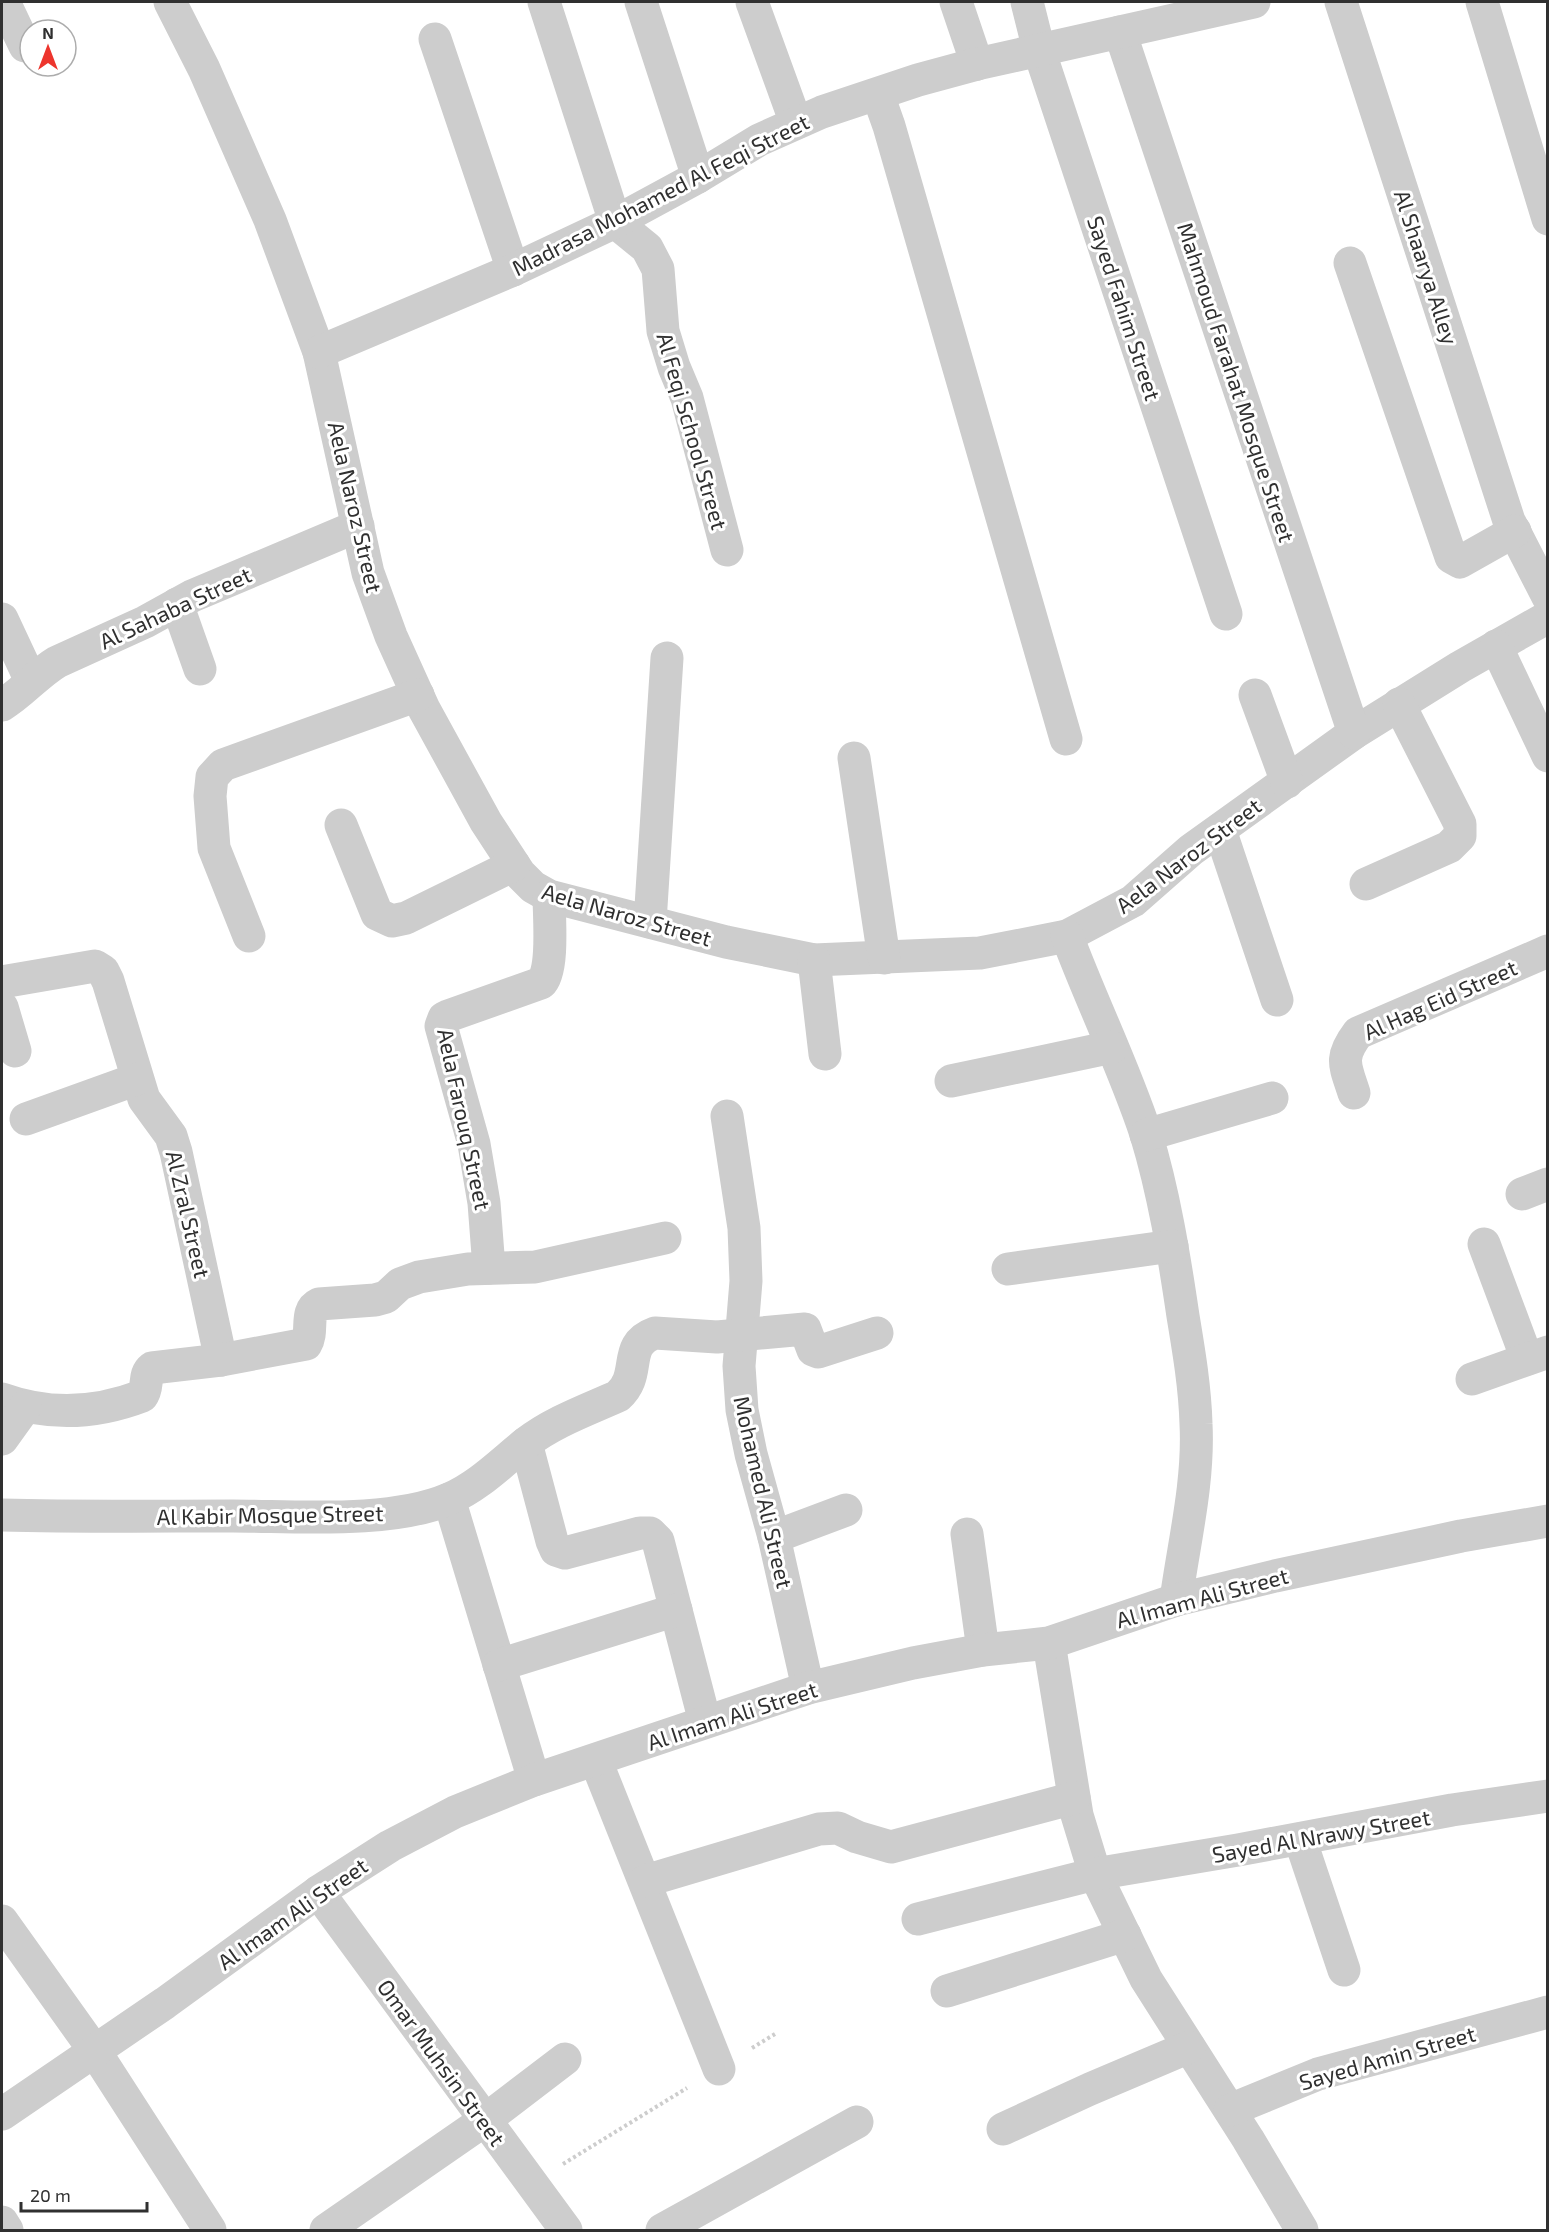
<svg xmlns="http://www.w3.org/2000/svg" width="1549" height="2232" font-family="'Exo 2',sans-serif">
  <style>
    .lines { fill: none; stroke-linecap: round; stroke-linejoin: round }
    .path { stroke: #cdcdcd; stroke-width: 4; stroke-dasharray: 3 3; stroke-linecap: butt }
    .minor { stroke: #cdcdcd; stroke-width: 33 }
    .labels { text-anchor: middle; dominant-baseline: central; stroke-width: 6; stroke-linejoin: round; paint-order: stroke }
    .street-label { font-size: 22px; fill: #303030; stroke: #fff }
  </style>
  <rect width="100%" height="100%" fill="#fff"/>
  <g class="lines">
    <!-- path -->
    <g class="path">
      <path d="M752 2048 775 2034"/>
      <path d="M563 2164 687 2088"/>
    </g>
    <!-- minor -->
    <g class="minor">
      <path d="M4 2 25 46"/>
      <path d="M170 2 204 69 270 220 319 352 368 573 391 636 424 709 486 822 520 874 533 887 549 896 726 942 814 960 980 953 1067 936 1133 901 1191 850 1354 733 1460 667 1548 617"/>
      <path d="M544 2 615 222 647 248 658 269 663 331 674 367 687 398 727 550"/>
      <path d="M641 2 698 177"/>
      <path d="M752 2 796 123"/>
      <path d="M956 2 977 64"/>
      <path d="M1027 2 1039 50 1226 614"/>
      <path d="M1341 2 1509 521 1548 597"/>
      <path d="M1482 2 1548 219"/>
      <path d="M1120 32 1354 733"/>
      <path d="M435 39 513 270"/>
      <path d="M878 95 889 126 1066 739"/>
      <path d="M1350 263 1451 557 1460 562 1515 531"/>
      <path d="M319 352 513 270 615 222 698 177 759 140 822 112 918 80 977 64 1254 2"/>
      <path d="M177 604 200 669"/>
      <path d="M2 619 31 681"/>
      <path d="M1496 646 1548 756"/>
      <path d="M1255 695 1287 782"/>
      <path d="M2 705C22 693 37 674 57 662L145 622 192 596 358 526"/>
      <path d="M854 758 884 958"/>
      <path d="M341 825 377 914 392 921 406 918 514 865"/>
      <path d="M1220 830 1277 1000"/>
      <path d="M1366 884 1449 847 1460 836V824L1399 704"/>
      <path d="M650 922 667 658"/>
      <path d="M249 936 214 848 210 796 212 777 223 765 418 695"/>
      <path d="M1067 936C1092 1003 1124 1067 1146 1134 1164 1193 1174 1255 1183 1316 1189 1352 1195 1388 1196 1424 1199 1482 1184 1542 1176 1600"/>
      <path d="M814 960 825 1054"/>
      <path d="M2 982 95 966 103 971 108 981 144 1099 171 1136 176 1152 221 1360"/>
      <path d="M2 1007 15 1051"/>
      <path d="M951 1081 1112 1047"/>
      <path d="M1354 1093C1345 1065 1339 1058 1358 1033L1548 951"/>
      <path d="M727 1116 744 1228 746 1281 739 1366 742 1410 751 1454 774 1537 808 1688"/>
      <path d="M26 1119 137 1079"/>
      <path d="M1146 1135 1272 1098"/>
      <path d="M1522 1194 1548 1184"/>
      <path d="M1484 1244 1527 1359"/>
      <path d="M489 1268 484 1203 474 1144 441 1026 444 1018 448 1016 541 983C554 972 549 914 549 896"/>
      <path d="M1008 1269 1172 1246"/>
      <path d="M1472 1379 1548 1352"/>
      <path d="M2 1399C49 1416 95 1414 142 1396 149 1387 143 1375 152 1368L221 1360 306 1344C314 1331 304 1311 319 1304L375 1300 386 1297 400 1284 419 1277 468 1269 535 1267 665 1238"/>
      <path d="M2 1439 25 1407"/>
      <path d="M526 1443 552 1541 556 1550 565 1553 640 1533H650L658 1541 705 1722"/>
      <path d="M449 1499 534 1780"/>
      <path d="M2 1515C79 1517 156 1516 233 1516 296 1516 391 1524 449 1499 479 1486 501 1463 526 1443 553 1422 587 1410 618 1396 643 1374 621 1345 655 1333L717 1337 805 1329 813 1350 818 1352 877 1333"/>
      <path d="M967 1534 983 1650"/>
      <path d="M774 1537 846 1510"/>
      <path d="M1049 1643 1077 1815 1095 1874 1146 1979 1248 2139 1302 2230"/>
      <path d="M499 1665 676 1610"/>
      <path d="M596 1761 719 2069"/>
      <path d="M1300 1839 1344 1970"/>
      <path d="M645 1881 819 1829 838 1828 857 1837 891 1847 1074 1798"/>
      <path d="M318 1892 566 2230"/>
      <path d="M918 1919 1095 1874 1238 1850 1452 1810 1548 1796"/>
      <path d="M2 1921 94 2050 210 2230"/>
      <path d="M947 1991 1125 1935"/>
      <path d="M1230 2110 1318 2074 1548 2012"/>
      <path d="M2 2114 165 2003 318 1892 390 1846 455 1812 534 1780 808 1688 913 1663 983 1650 1049 1643 1176 1600 1275 1576 1461 1536 1548 1521"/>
      <path d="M1003 2129 1090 2089 1189 2047"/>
      <path d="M2 2222 7 2230"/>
      <path d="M326 2230 485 2120 565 2059"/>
      <path d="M662 2230 857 2122"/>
    </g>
  </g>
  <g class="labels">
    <!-- street labels -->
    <g class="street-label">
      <text transform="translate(660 194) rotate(-27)">Madrasa Mohamed Al Feqi Street</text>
      <text transform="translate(1427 267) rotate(72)">Al Shaarya Alley</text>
      <text transform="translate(1125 308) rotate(72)">Sayed Fahim Street</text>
      <text transform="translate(1237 382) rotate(72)">Mahmoud Farahat Mosque Street</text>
      <text transform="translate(693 431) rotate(74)">Al Feqi School Street</text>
      <text transform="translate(356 507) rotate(77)">Aela Naroz Street</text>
      <text transform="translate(175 607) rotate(-25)">Al Sahaba Street</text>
      <text transform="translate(1188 855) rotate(-37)">Aela Naroz Street</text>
      <text transform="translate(627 914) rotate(16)">Aela Naroz Street</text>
      <text transform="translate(1440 999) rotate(-24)">Al Hag Eid Street</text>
      <text transform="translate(465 1119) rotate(78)">Aela Farouq Street</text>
      <text transform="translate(189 1214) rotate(77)">Al Zral Street</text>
      <text transform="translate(764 1492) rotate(77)">Mohamed Ali Street</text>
      <text transform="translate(270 1514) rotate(-1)">Al Kabir Mosque Street</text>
      <text transform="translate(1202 1597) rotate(-15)">Al Imam Ali Street</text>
      <text transform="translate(732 1715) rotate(-18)">Al Imam Ali Street</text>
      <text transform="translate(1321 1835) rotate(-10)">Sayed Al Nrawy Street</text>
      <text transform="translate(292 1913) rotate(-35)">Al Imam Ali Street</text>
      <text transform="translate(1387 2057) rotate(-16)">Sayed Amin Street</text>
      <text transform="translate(442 2062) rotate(54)">Omar Muhsin Street</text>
    </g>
  </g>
  <!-- border -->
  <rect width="1549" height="2232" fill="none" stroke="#303030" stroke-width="6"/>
  <!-- north arrow -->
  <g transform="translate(48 48)"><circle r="28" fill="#ffffff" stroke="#acacac" stroke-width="1.5"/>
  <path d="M0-4.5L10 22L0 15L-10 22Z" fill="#ed352d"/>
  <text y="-9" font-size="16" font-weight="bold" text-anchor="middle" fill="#303030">N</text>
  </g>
  <!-- scale -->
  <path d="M21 2202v9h126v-9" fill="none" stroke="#303030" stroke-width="3"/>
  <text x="30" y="2202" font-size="18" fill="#303030" stroke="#ffffff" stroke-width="4.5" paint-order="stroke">20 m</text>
</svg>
